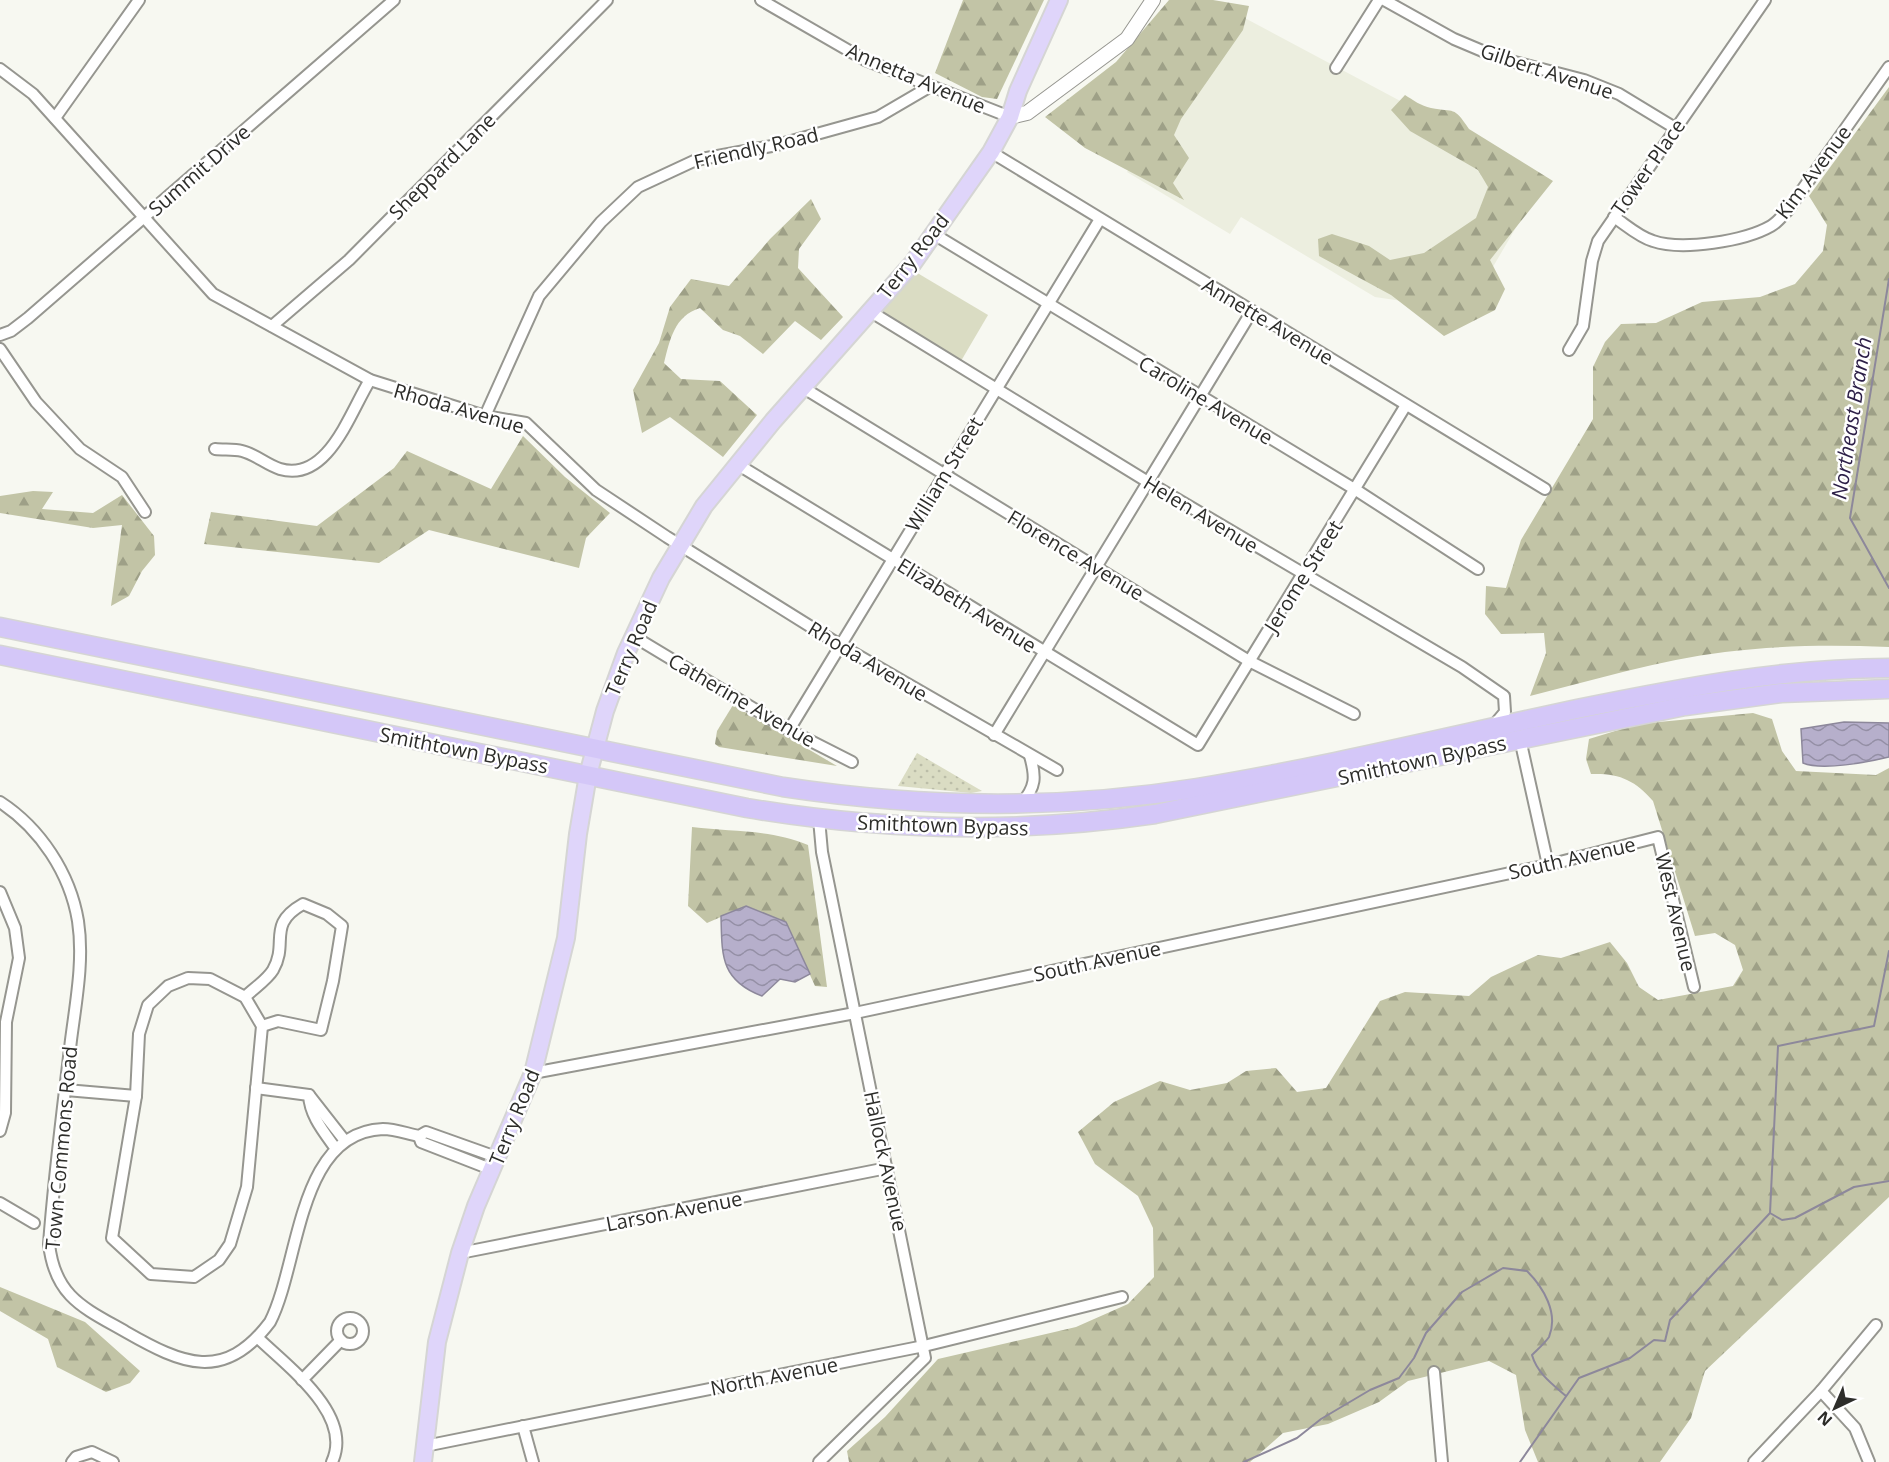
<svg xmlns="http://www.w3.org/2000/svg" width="1889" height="1462" font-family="'Open Sans',sans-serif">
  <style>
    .built { fill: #eceedf }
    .grass { fill: url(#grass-dots) }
    .forest { fill: url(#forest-firs) }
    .park { fill: #dadcc3 }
    .water { fill: url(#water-waves); stroke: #8d889b; stroke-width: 1.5 }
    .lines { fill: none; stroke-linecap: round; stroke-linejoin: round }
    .stream { stroke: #8d889b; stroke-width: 2 }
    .minor-casing { stroke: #969690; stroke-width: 14 }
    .tertiary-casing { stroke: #969690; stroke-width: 16 }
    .primary-casing { stroke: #d5d5d4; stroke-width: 20 }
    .trunk-casing { stroke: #d5d5d4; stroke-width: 21 }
    .minor { stroke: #fff; stroke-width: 10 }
    .tertiary { stroke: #fff; stroke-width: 14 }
    .primary { stroke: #dfd5fa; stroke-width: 16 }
    .trunk { stroke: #d4c7f8; stroke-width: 18 }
    .labels { text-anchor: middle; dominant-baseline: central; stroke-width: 5; stroke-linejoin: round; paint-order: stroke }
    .street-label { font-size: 20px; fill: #2d2d2a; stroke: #fff }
    .water-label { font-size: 21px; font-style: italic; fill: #2d2048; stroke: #fff }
  </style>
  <defs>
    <pattern id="grass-dots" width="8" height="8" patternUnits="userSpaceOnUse" patternTransform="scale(1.5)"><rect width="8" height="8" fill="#dadcc3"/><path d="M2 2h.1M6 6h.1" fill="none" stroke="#bbbda8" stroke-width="1.8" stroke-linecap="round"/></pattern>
    <pattern id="forest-firs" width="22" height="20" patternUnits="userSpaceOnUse" patternTransform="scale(1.5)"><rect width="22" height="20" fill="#c2c4a6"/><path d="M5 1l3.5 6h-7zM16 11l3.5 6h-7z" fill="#9ea087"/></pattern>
    <pattern id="water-waves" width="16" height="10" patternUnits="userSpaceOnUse" patternTransform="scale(1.5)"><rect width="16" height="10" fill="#b6afcb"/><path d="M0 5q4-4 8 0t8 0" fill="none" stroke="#948fa5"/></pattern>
  </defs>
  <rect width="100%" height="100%" fill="#f7f8f1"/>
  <!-- built -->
  <path class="built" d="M1241 16 1545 178 1480 289 1443 307 1375 297 1241 217 1230 234 1127 172Z"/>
  <!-- grass -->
  <path class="grass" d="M917 753 982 791 971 793 898 786Z"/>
  <!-- forest -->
  <g class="forest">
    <path d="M963 0H1044L997 99 982 97 935 73Z"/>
    <path d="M1169 0H1213L1249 6 1243 30 1181 119 1174 135 1189 158 1173 183 1184 200 1085 148 1045 117 1116 62Z"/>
    <path d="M1889 87V647C1834 645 1780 645 1725 652 1659 660 1594 680 1530 696L1546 653 1544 633 1501 634 1485 614 1486 586 1506 588 1521 540 1593 419V367L1605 342 1621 324 1656 323 1702 302 1760 297 1795 284 1823 251 1827 225 1809 196Z"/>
    <path d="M1405 95C1413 100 1421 106 1431 108 1455 113 1453 105 1469 129L1553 181 1490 260 1505 289 1495 310 1444 336 1391 295 1319 256 1318 239 1332 234 1369 246 1390 260 1424 253 1476 218 1488 187 1478 170 1410 131 1391 110Z"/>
    <path d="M811 199 821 219 799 249 798 268 843 317 821 340 795 321 763 354 740 336 723 330 700 308C674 316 670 340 664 363L681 379 720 381 757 415 723 457 670 417 642 433 633 390 659 343 670 307 691 279 729 286 770 239Z"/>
    <path d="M523 436 565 477 610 513 586 538 579 568 429 530 379 563 204 544 211 512 317 526 394 468 407 451 491 489Z"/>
    <path d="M33 491 53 492 42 509 93 513 122 495 154 536 155 555 142 571 129 596 111 606 122 525 93 528 0 513V496Z"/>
    <path d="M733 705 837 766 719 747 715 744 717 731Z"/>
    <path d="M1753 713 1772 719 1782 751 1796 771 1876 775 1889 768V1197L1705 1371 1691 1418 1660 1462H1538L1525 1430 1516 1375 1489 1361 1408 1381 1379 1402 1328 1424 1283 1433 1250 1462H849L847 1451 885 1417 938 1359 1076 1327 1128 1304 1154 1277 1153 1228 1138 1196 1095 1164 1078 1132 1114 1102 1160 1081 1190 1090 1227 1083 1246 1071 1276 1068 1297 1092 1326 1088 1380 1001 1405 992 1469 996 1491 977 1538 955 1561 958 1610 942 1627 963 1639 987 1658 1000 1733 986 1743 970 1735 945 1715 933 1695 936 1653 801C1635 780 1619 773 1591 774L1586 759 1589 739 1638 724Z"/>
    <path d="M692 827C732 832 770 829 808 845L827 987 815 986 786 922 746 906 707 923 688 906Z"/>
    <path d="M0 1287 85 1322 140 1371 130 1383 106 1392 57 1367 48 1339 0 1311Z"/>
  </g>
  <!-- park -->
  <path class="park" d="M914 271 988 315 961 361 880 310Z"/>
  <!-- water -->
  <g class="water">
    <path d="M1844 722 1889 723V757C1869 762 1822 771 1803 763L1801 729Z"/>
    <path d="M746 906 786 922 810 974 795 982 780 979 762 996C720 980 722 955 721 916Z"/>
  </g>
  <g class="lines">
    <!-- stream -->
    <g class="stream">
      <path d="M1889 279 1850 518 1889 588"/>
      <path d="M1770 1213 1782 1220 1795 1218 1854 1187 1889 1181"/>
      <path d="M1244 1462 1297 1438 1321 1419 1370 1390 1399 1378 1414 1358 1426 1333 1462 1292 1503 1268 1527 1271C1543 1287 1559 1313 1549 1337 1545 1343 1538 1349 1532 1355 1537 1373 1552 1384 1566 1396"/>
      <path d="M1520 1462 1579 1378 1630 1358 1654 1340 1665 1341 1670 1320 1770 1213 1778 1046 1874 1026 1889 951"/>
    </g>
    <defs>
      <g id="minor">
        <path d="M761 0 865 60 1010 117"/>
        <path d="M1384 0 1454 39 1499 58 1584 80 1619 94 1675 128"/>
        <path d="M1336 68 1379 0"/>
        <path d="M0 69 33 94 213 294 370 380 485 416 526 423 596 490 667 537 840 645 1057 770"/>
        <path d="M55 118 139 0"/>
        <path d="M991 152 1545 489"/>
        <path d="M1614 217C1626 225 1639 237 1653 241 1682 251 1745 241 1771 226 1778 222 1783 215 1788 210L1889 67"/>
        <path d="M932 233 1356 490 1478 569"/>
        <path d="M868 310 1148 482 1462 667 1504 696 1505 712 1494 725"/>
        <path d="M272 326 349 260 607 0"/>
        <path d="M0 335 11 331 28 318 394 0"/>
        <path d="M0 349 36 402 80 449 122 477 145 512"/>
        <path d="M1569 350 1583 326 1592 261 1598 241 1765 0"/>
        <path d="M802 387 1249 661 1354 714"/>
        <path d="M485 416 539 296 601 222 638 187 696 160 777 145 878 117 931 86"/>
        <path d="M215 449C224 450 234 449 242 451 255 454 267 465 280 469 328 483 350 412 370 380"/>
        <path d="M737 464 1198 745 1406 405"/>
        <path d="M633 636 789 730 852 762"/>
        <path d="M789 730 1100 219"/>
        <path d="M994 735 1252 311"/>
        <path d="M1520 739 1548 865"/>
        <path d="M0 802C40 828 70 873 78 921 84 960 76 1001 71 1040 63 1108 54 1176 49 1244 55 1297 84 1308 126 1332 182 1364 224 1383 270 1322 300 1264 297 1132 383 1129 395 1129 408 1134 419 1136L426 1132 499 1158"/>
        <path d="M1021 804C1036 787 1036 777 1030 756"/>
        <path d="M819 819 822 852 925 1358 819 1462"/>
        <path d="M0 892 15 928 19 958 6 1022 5 1113 0 1131"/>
        <path d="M188 978 210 979 245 997 262 1026 247 1187 230 1244 219 1260 194 1277 151 1274 112 1238 136 1096 139 1034 148 1005 168 986Z"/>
        <path d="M245 997C253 989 267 980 273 970 289 942 266 925 303 904L327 914 342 926 333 981 321 1030 278 1021 262 1026"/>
        <path d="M533 1073 855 1013 1548 865 1658 837 1694 987"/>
        <path d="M256 1088 309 1095 345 1141"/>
        <path d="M66 1090 136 1096"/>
        <path d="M309 1095C310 1116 324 1132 336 1149"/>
        <path d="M419 1136 421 1142 493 1170"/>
        <path d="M0 1203 34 1223"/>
        <path d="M460 1253 887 1168"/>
        <circle cx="350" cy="1331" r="13"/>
        <path d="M258 1338C288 1367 354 1415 332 1462"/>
        <path d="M1434 1372 1442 1462"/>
        <path d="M302 1380 341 1340"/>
        <path d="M1821 1391 1855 1428 1869 1462"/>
        <path d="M523 1426 533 1462"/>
        <path d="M425 1446 924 1346 1122 1297"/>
        <path d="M72 1462 76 1457 92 1452 113 1462"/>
        <path d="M1754 1462 1821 1391 1876 1325"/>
      </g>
      <path id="tertiary" d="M1010 117 1027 113 1127 39 1153 0"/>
      <path id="primary" d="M423 1462 437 1342 460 1253 476 1206 533 1073 566 938 578 834 588 775 605 711 626 653 661 578 704 506 773 421 913 263 991 152 1010 117 1018 91 1059 0"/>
      <g id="trunk">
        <path d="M0 627 783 787C921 808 1060 810 1197 788 1325 767 1451 736 1577 709 1681 688 1783 668 1889 668"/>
        <path d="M0 655 747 808C883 831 1018 834 1155 814L1685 706 1781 693 1889 689"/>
      </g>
    </defs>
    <!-- minor casing -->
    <use href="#minor" class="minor-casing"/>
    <!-- tertiary casing -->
    <use href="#tertiary" class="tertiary-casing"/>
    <!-- primary casing -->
    <use href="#primary" class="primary-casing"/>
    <!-- trunk casing -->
    <use href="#trunk" class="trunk-casing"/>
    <!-- minor -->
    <use href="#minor" class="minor"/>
    <!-- tertiary -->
    <use href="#tertiary" class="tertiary"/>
    <!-- primary -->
    <use href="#primary" class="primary"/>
    <!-- trunk -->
    <use href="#trunk" class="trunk"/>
  </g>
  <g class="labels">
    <!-- street labels -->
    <g class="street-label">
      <text transform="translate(1547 71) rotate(18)">Gilbert Avenue</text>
      <text transform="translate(916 78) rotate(23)">Annetta Avenue</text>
      <text transform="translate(756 148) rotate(-13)">Friendly Road</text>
      <text transform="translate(442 166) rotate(-45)">Sheppard Lane</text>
      <text transform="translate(1648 167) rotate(-55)">Tower Place</text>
      <text transform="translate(199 170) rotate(-41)">Summit Drive</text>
      <text transform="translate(1813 172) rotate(-53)">Kim Avenue</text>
      <text transform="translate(913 256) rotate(-52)">Terry Road</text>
      <text transform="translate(1268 321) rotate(31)">Annette Avenue</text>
      <text transform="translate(1206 400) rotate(31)">Caroline Avenue</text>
      <text transform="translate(459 408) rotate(16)">Rhoda Avenue</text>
      <text transform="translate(944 474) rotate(-59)">William Street</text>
      <text transform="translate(1201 514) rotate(31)">Helen Avenue</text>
      <text transform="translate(1076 555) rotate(31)">Florence Avenue</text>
      <text transform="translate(1303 576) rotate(-58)">Jerome Street</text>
      <text transform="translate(967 605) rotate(32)">Elizabeth Avenue</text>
      <text transform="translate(631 648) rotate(-67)">Terry Road</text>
      <text transform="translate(868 661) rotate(31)">Rhoda Avenue</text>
      <text transform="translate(742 700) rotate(30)">Catherine Avenue</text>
      <text transform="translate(464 750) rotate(11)">Smithtown Bypass</text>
      <text transform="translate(1422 760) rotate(-12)">Smithtown Bypass</text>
      <text transform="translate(943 825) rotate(2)">Smithtown Bypass</text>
      <text transform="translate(1572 858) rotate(-13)">South Avenue</text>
      <text transform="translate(1676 912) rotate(77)">West Avenue</text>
      <text transform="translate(1097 961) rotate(-12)">South Avenue</text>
      <text transform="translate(514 1117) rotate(-68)">Terry Road</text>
      <text transform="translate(61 1148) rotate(-85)">Town Commons Road</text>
      <text transform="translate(886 1161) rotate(78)">Hallock Avenue</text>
      <text transform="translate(674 1211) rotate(-11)">Larson Avenue</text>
      <text transform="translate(774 1376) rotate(-11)">North Avenue</text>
    </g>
    <!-- water labels -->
    <g class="water-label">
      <text transform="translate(1851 418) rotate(-81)">Northeast Branch</text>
    </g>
  </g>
  <!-- north arrow -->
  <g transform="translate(1835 1408) rotate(224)" stroke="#ffffff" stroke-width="4.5" paint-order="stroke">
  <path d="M0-4.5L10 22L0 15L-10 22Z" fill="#2d2d2a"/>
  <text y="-9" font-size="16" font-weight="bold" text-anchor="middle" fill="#2d2d2a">N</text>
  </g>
</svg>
